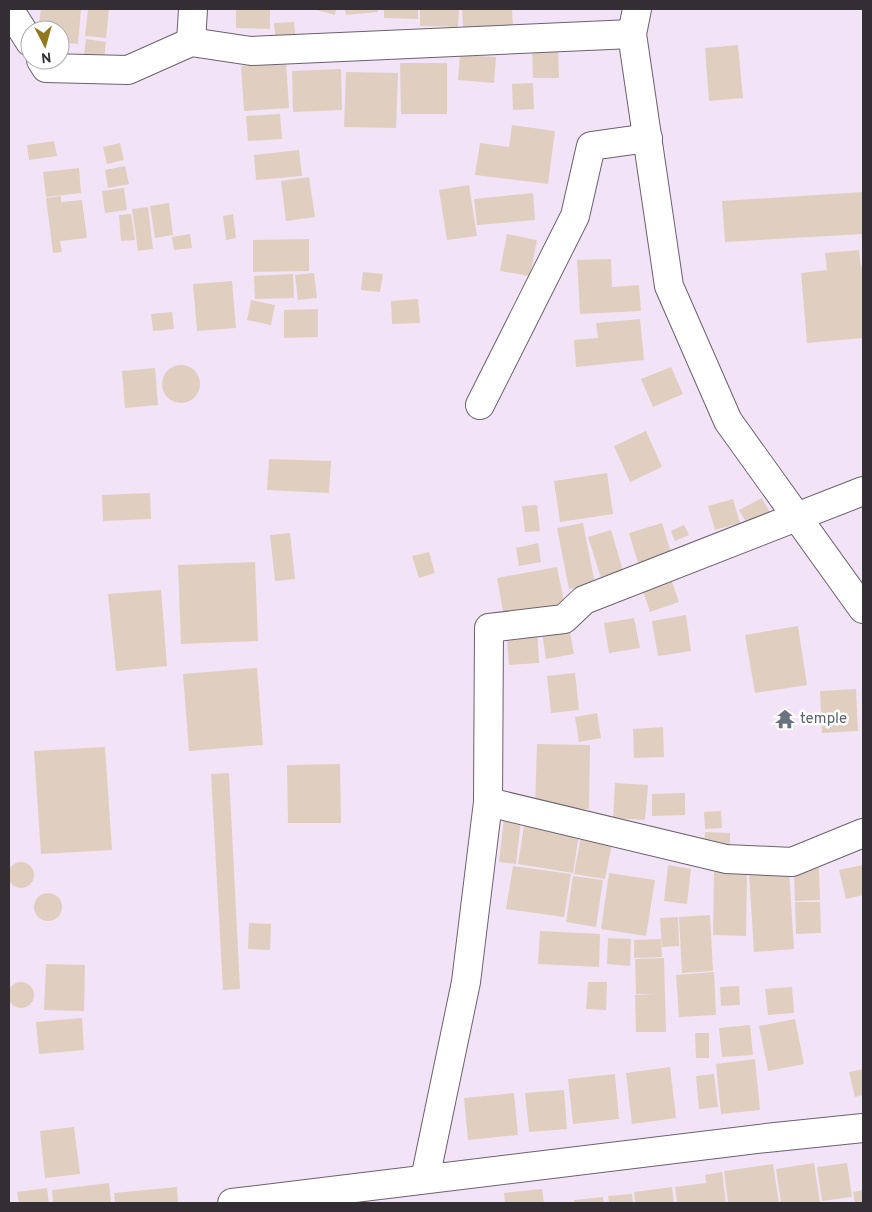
<svg xmlns="http://www.w3.org/2000/svg" width="872" height="1212" font-family="Overpass,sans-serif">
  <style>
    .building { fill: #e0cfc0 }
    .lines { fill: none; stroke-linecap: round; stroke-linejoin: round }
    .minor-casing { stroke: #6c606f; stroke-width: 30 }
    .tertiary-casing { stroke: #6c606f; stroke-width: 30 }
    .minor { stroke: #fff; stroke-width: 28 }
    .tertiary { stroke: #fff; stroke-width: 28 }
    .labels { text-anchor: middle; dominant-baseline: central; stroke-width: 5; stroke-linejoin: round; paint-order: stroke }
    .worship-label { font-size: 15px; fill: #5b616d; stroke: #fff; text-anchor: start }
  </style>
  <rect width="100%" height="100%" fill="#f2e4f6"/>
  <!-- building -->
  <g class="building">
    <path d="M41 9H81L78 44 60 42V30H38Z"/>
    <path d="M88 9H109L106 38 85 36Z"/>
    <path d="M236 9H270V29L236 28Z"/>
    <path d="M313 9H336L335 15Z"/>
    <path d="M345 9H378V12L346 15Z"/>
    <path d="M384 9H418V19L384 18Z"/>
    <path d="M420 9H459L458 27 420 26Z"/>
    <path d="M462 9H512L513 26 463 27Z"/>
    <path d="M294 22 296 43 276 45 274 23Z"/>
    <path d="M86 39 106 42 103 67 83 64Z"/>
    <path d="M738 45 743 98 709 101 705 48Z"/>
    <path d="M532 48H558L559 78H533Z"/>
    <path d="M460 55 496 57 494 83 458 80Z"/>
    <path d="M286 62 289 108 244 111 241 66Z"/>
    <path d="M400 63H447V114H401Z"/>
    <path d="M341 69 342 110 293 112 292 71Z"/>
    <path d="M346 72 398 73 396 128 344 127Z"/>
    <path d="M533 83 534 109 513 110 512 84Z"/>
    <path d="M280 114 282 139 248 141 246 116Z"/>
    <path d="M512 125 555 131 548 184 475 175 480 143 509 147Z"/>
    <path d="M54 141 57 156 29 160 27 145Z"/>
    <path d="M120 143 124 160 107 164 103 147Z"/>
    <path d="M299 150 302 176 256 180 254 155Z"/>
    <path d="M125 166 129 184 108 188 105 170Z"/>
    <path d="M79 168 81 193 46 197 43 172Z"/>
    <path d="M309 177 315 217 286 221 281 181Z"/>
    <path d="M469 185 477 236 447 240 439 190Z"/>
    <path d="M124 188 127 210 105 213 102 191Z"/>
    <path d="M863 192V234L725 242 722 201Z"/>
    <path d="M533 193 535 220 477 225 474 199Z"/>
    <path d="M61 196V202L82 200 87 238 60 241 62 252 53 253 46 198Z"/>
    <path d="M169 203 173 235 155 238 150 206Z"/>
    <path d="M148 207 153 249 138 251 132 209Z"/>
    <path d="M131 214 135 240 121 241 119 215Z"/>
    <path d="M233 214 236 238 226 240 223 216Z"/>
    <path d="M190 234 192 248 174 250 172 237Z"/>
    <path d="M507 234 537 240 530 276 500 271Z"/>
    <path d="M309 239V271L253 272V240Z"/>
    <path d="M859 250 861 267H863V338L807 343 801 273 827 270 825 253Z"/>
    <path d="M611 259 612 287 639 285 641 311 580 314 577 260Z"/>
    <path d="M363 272 383 274 380 292 361 290Z"/>
    <path d="M314 273 317 298 298 300 295 275Z"/>
    <path d="M293 274 294 298 255 299 254 276Z"/>
    <path d="M232 281 236 328 197 331 193 284Z"/>
    <path d="M418 299 420 323 392 324 391 301Z"/>
    <path d="M251 300 275 305 271 325 247 320Z"/>
    <path d="M318 309V337L284 338V310Z"/>
    <path d="M172 312 174 329 153 331 151 314Z"/>
    <path d="M640 319 644 360 576 367 574 340 598 338 596 323Z"/>
    <circle cx="181" cy="384" r="19"/>
    <path d="M671 367 683 394 653 407 641 379Z"/>
    <path d="M155 368 158 405 125 408 122 371Z"/>
    <path d="M646 431 662 467 630 482 614 446Z"/>
    <path d="M269 459 331 461 329 493 267 490Z"/>
    <path d="M607 473 613 514 560 522 554 481Z"/>
    <path d="M150 493 151 519 103 521 102 495Z"/>
    <path d="M762 498 772 516 749 527 739 510Z"/>
    <path d="M733 499 740 523 715 530 708 506Z"/>
    <path d="M537 505 540 531 525 532 522 506Z"/>
    <path d="M583 523 595 584 569 589 557 528Z"/>
    <path d="M662 523 672 556 639 566 629 533Z"/>
    <path d="M684 525 689 535 675 541 671 531Z"/>
    <path d="M611 530 624 574 602 581 588 537Z"/>
    <path d="M290 533 295 579 275 581 270 535Z"/>
    <path d="M538 543 541 562 519 566 516 548Z"/>
    <path d="M429 552 435 573 419 578 412 556Z"/>
    <path d="M255 562 258 641 181 644 178 565Z"/>
    <path d="M557 567 565 606 504 617 497 578Z"/>
    <path d="M670 576 679 602 650 612 641 585Z"/>
    <path d="M161 590 167 666 116 671 108 594Z"/>
    <path d="M686 615 691 651 658 656 652 621Z"/>
    <path d="M634 618 640 648 609 653 604 623Z"/>
    <path d="M537 625 539 663 509 665 506 627Z"/>
    <path d="M798 626 807 685 755 693 745 635Z"/>
    <path d="M569 627 574 654 546 659 542 632Z"/>
    <path d="M257 668 263 745 189 751 183 674Z"/>
    <path d="M575 673 579 710 551 713 547 676Z"/>
    <path d="M856 689 858 731 822 733 820 691Z"/>
    <path d="M597 713 601 738 579 742 575 717Z"/>
    <path d="M663 727 664 757 634 758 633 729Z"/>
    <path d="M537 744 590 745 589 809 535 808Z"/>
    <path d="M105 747 112 850 41 854 34 751Z"/>
    <path d="M340 764 341 823H288L287 765Z"/>
    <path d="M229 773 240 989 223 990 211 774Z"/>
    <path d="M615 783 648 785 645 820 613 818Z"/>
    <path d="M685 793V815L652 816V794Z"/>
    <path d="M721 811 722 828 705 829 704 812Z"/>
    <path d="M504 818 521 820 516 864 499 862Z"/>
    <path d="M525 820 580 828 573 873 518 864Z"/>
    <path d="M705 832 730 833V848H704Z"/>
    <path d="M581 837 612 844 605 879 574 874Z"/>
    <circle cx="21" cy="875" r="13"/>
    <path d="M668 865 691 869 687 904 664 901Z"/>
    <path d="M863 865V895L846 899 839 870Z"/>
    <path d="M513 866 571 874 564 917 506 909Z"/>
    <path d="M819 868 820 900 795 901 794 870Z"/>
    <path d="M714 871 747 872 746 936 713 935Z"/>
    <path d="M789 871 794 949 754 952 749 873Z"/>
    <path d="M609 873 655 880 646 936 601 929Z"/>
    <path d="M573 876 603 880 596 927 566 922Z"/>
    <circle cx="48" cy="907" r="14"/>
    <path d="M795 902H820L821 933 796 934Z"/>
    <path d="M710 915 713 971 682 973 679 917Z"/>
    <path d="M678 917 679 946 662 947 660 918Z"/>
    <path d="M249 923 271 924 270 950 248 949Z"/>
    <path d="M540 931 600 934 599 967 538 964Z"/>
    <path d="M608 938 631 939 630 966 607 964Z"/>
    <path d="M661 939 662 957 634 958V940Z"/>
    <path d="M664 958 666 1032H636L635 995 656 994H636L635 959Z"/>
    <path d="M46 964 85 965 84 1011 44 1010Z"/>
    <path d="M714 972 716 1015 679 1017 676 975Z"/>
    <circle cx="21" cy="995" r="13"/>
    <path d="M588 982H607L606 1010 586 1009Z"/>
    <path d="M739 986 740 1005 721 1006 720 987Z"/>
    <path d="M792 987 794 1013 768 1015 765 989Z"/>
    <path d="M82 1018 84 1050 39 1054 36 1022Z"/>
    <path d="M795 1019 804 1064 768 1071 759 1026Z"/>
    <path d="M750 1025 753 1055 722 1057 719 1028Z"/>
    <path d="M695 1033H709V1058H696Z"/>
    <path d="M755 1059 760 1110 721 1114 716 1064Z"/>
    <path d="M670 1067 676 1118 632 1124 626 1073Z"/>
    <path d="M863 1069V1095L855 1097 849 1072Z"/>
    <path d="M615 1074 619 1119 573 1124 568 1079Z"/>
    <path d="M714 1074 718 1107 699 1109 696 1076Z"/>
    <path d="M564 1090 567 1129 529 1132 525 1093Z"/>
    <path d="M514 1093 518 1135 468 1140 464 1098Z"/>
    <path d="M74 1127 80 1174 45 1178 40 1131Z"/>
    <path d="M814 1163 820 1203H781L776 1169Z"/>
    <path d="M847 1163 852 1197 822 1201 817 1167Z"/>
    <path d="M773 1164 779 1203H728L724 1171Z"/>
    <path d="M722 1172 726 1203H677L675 1187 706 1183 705 1175Z"/>
    <path d="M109 1183 111 1203H53L52 1190Z"/>
    <path d="M177 1187 178 1203H115L114 1193Z"/>
    <path d="M672 1187 674 1203H635L634 1192Z"/>
    <path d="M47 1188 49 1203H19L17 1192Z"/>
    <path d="M542 1189 544 1203H505L504 1193Z"/>
    <path d="M863 1190V1203H855L853 1192Z"/>
    <path d="M632 1194 633 1203H609L608 1196Z"/>
    <path d="M603 1197 604 1203H574V1200Z"/>
  </g>
  <g class="lines">
    <defs>
      <g id="minor">
        <path d="M9 9 30 42"/>
        <path d="M191 42 193 9"/>
        <path d="M41 60 46 68 128 70 191 42 251 51 632 34"/>
        <path d="M480 405 575 216 591 146 648 138"/>
        <path d="M488 802 726 859 792 862 863 833"/>
        <path d="M425 1179 466 982 488 802 489 628 564 619 584 600 863 491"/>
        <path d="M232 1203 766 1138 863 1128"/>
      </g>
      <path id="tertiary" d="M637 9 632 34 669 286 728 421 863 609"/>
    </defs>
    <!-- minor casing -->
    <use href="#minor" class="minor-casing"/>
    <!-- tertiary casing -->
    <use href="#tertiary" class="tertiary-casing"/>
    <!-- minor -->
    <use href="#minor" class="minor"/>
    <!-- tertiary -->
    <use href="#tertiary" class="tertiary"/>
  </g>
  <!-- icons -->
  <defs>
    <symbol id="temple-bare" viewBox="-9 -9 18 18"><path d="M0-6L5-2H3V0L6.5 2.5H4V6H1.5V3h-3V6H-4V2.5H-6.5L-3 0V-2H-5Z" fill="#6b7280" stroke="#fff" stroke-width="2.5" paint-order="stroke"/></symbol>
  </defs>
  <g fill-rule="evenodd">
    <use href="#temple-bare" x="771" y="705" width="28" height="28"/>
  </g>
  <g class="labels">
    <!-- worship labels -->
    <g class="worship-label">
      <text x="800" y="719">temple</text>
    </g>
  </g>
  <!-- border -->
  <rect width="872" height="1212" fill="none" stroke="#332e34" stroke-width="20"/>
  <!-- north arrow -->
  <g transform="translate(45 45) rotate(174)"><circle r="24" fill="#ffffff" stroke="#adabae"/>
  <path d="M0-4L9 19L0 12L-9 19Z" fill="#91781e"/>
  <text y="-8" font-size="14" font-weight="bold" text-anchor="middle" fill="#332e34">N</text>
  </g>
</svg>
